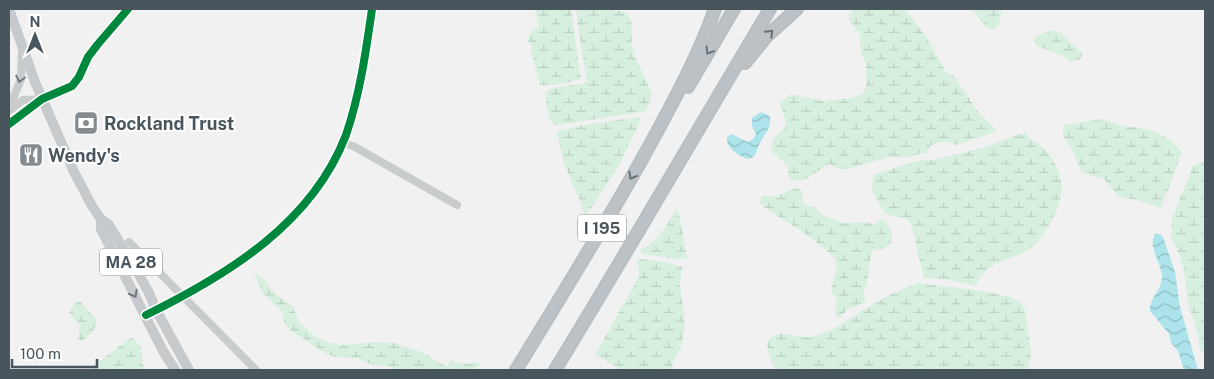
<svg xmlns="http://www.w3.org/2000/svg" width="1214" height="379" font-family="'Public Sans',sans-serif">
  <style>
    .wetland { fill: url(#wetland-marsh) }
    .water { fill: url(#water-waves) }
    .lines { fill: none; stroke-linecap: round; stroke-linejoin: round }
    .highway-casing { stroke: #b7bcc0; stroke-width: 14 }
    .minor { stroke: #c9cccd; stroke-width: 8 }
    .major { stroke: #c7cacc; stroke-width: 10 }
    .highway { stroke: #bcc1c5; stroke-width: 11 }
    .cycleway-casing { stroke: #fff; stroke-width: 11 }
    .cycleway { stroke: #00873e; stroke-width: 8 }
    .oneway { stroke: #667077 }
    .oneway2 { stroke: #6f797f }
    .oneway3 { stroke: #6f787e }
    .labels { text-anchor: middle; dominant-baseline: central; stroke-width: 4; stroke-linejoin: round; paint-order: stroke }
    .shield { fill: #fff; stroke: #80888e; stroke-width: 1 }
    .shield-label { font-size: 16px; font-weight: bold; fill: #49555d }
    .poi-label { font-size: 18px; font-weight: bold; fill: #49555d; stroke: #fff; text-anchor: start }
  </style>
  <defs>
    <pattern id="wetland-marsh" width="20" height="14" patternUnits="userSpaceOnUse" patternTransform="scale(1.25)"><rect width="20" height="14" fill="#d7efde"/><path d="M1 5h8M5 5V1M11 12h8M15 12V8" fill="none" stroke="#bacfc1"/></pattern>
    <pattern id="water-waves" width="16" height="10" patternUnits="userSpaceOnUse" patternTransform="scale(1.25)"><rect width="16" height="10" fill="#ade4ec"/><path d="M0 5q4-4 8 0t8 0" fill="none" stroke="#8fbcc2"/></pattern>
  </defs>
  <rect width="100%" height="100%" fill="#f2f1f1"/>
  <!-- wetland -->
  <g class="wetland">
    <path d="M535 9H571L581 79 556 85H540L531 52 532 45 527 40 531 32 539 26Z"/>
    <path d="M576 9C586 9 619 8 627 14 634 19 631 36 632 44 634 62 647 77 652 95L646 111 565 124 555 125 551 122 546 105V92C556 84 575 87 587 82L578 27Z"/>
    <path d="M854 9H905L925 35 946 72 955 77 979 113 996 130 995 132 957 145 944 141 931 145 926 153H924L907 157H889L848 169H838L829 164 806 179 794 181 789 178 787 165 773 153 771 146 774 138 785 128V120L780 103 791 94 824 101 854 98 864 93 866 86V66L861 51 860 34 849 20V15Z"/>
    <path d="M972 9H1002L998 27 993 29H988Z"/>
    <path d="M1054 30C1064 32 1066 39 1073 45 1076 48 1080 50 1083 54L1079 60 1070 62 1063 56 1037 46 1034 39 1039 35Z"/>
    <path d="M638 117H640L639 124 617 169 585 217C581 201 574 188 568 173 562 159 560 146 557 132L578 126Z"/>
    <path d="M1102 119 1123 126 1141 128 1159 133 1172 142 1182 152 1161 208 1137 200 1119 197 1104 179 1082 173 1072 149 1063 136V125C1076 124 1089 120 1102 119Z"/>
    <path d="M1025 132C1028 139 1034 140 1039 144 1046 150 1052 157 1056 166 1058 172 1062 180 1062 188 1061 206 1046 237 1031 248 1012 261 984 261 976 286L949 280 924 278 911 224 906 219 886 214C878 202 867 188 875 174L921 160H933L985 147Z"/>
    <path d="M1205 161V355L1200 349 1197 329 1188 304 1184 270 1180 256 1171 238 1172 219 1193 166Z"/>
    <path d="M798 187 802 191V201L803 203 816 208 824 216 844 223 866 222 874 225 880 220H884C892 228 896 238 888 247 884 249 876 249 873 251 869 254 869 283 864 290L865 302 847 310 840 318 837 317 835 313 837 300 832 293 831 289 837 266 834 257 806 234 766 209 760 203 762 196H777Z"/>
    <path d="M677 208 681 222 687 259H679L642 254 640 249C659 244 667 223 677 208Z"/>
    <path d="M641 259 665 262 682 267 680 284 685 326 681 347 673 362 671 370H622L595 355 638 278 639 274 638 260Z"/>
    <path d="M254 273H256L263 278 273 292 292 306 299 322 316 337 324 341 340 345 380 342 394 343 422 352 445 366H448L451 360 462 364 482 363 474 370H397L391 367 373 365 356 358 335 357 325 353 293 332 285 324 281 311 262 292Z"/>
    <path d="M918 283C937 286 1012 291 1022 304 1029 313 1025 323 1028 333 1031 346 1033 358 1027 370H776C770 360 767 352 767 341 784 325 798 341 815 336 834 331 846 321 862 311 880 300 898 290 918 283Z"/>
    <path d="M80 301C85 309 96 315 97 323 94 330 88 338 81 341L78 339 80 324 69 313 76 302Z"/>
    <path d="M132 338C142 344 143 353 142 363L147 370H88L129 339Z"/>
  </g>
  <!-- water -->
  <g class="water">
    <path d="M761 112 769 115C774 126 763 135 759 145 757 149 756 153 754 157L747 159C738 154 726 149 727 137L731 134 748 142 753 139 756 134 752 126V118Z"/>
    <path d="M1155 234H1160L1163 237 1175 272 1180 307 1198 370H1184L1178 351 1171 343 1169 334 1150 311C1150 295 1162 290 1162 277 1162 263 1147 247 1155 234Z"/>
  </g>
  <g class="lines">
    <defs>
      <g id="highway">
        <path d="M745 63 767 36 797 9"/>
        <path d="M688 87 734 9"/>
        <path d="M516 370C560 298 605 226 646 152 671 106 697 59 715 9"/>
        <path d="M555 370C628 251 698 129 770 9"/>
      </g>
    </defs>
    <!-- highway casing -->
    <use href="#highway" class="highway-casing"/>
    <!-- minor -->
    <g class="minor">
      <path d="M9 109 21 79 22 52"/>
      <path d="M10 110 23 100 42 99"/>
      <path d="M9 124 42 99 72 86 79 77 88 57 98 44 128 9"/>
      <path d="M342 142 355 147 457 205"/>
      <path d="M129 242 256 370"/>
      <path d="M146 315C227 275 312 224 346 135 360 94 366 51 372 9"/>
    </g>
    <!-- major -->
    <g class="major">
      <path d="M9 9 35 82 74 172 92 206 101 219 109 225 138 273 149 293 156 310 189 370"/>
      <path d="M101 219V229L163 351 175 370"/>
    </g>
    <!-- highway -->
    <use href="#highway" class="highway"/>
    <defs>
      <g id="cycleway">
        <path d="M9 124 42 99 72 86 79 77 88 57 98 44 128 9"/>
        <path d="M146 315C227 275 312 224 346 135 360 94 366 51 372 9"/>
      </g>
    </defs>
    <!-- cycleway casing -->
    <use href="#cycleway" class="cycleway-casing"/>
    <!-- cycleway -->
    <use href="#cycleway" class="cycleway"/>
  </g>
  <!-- one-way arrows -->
  <defs><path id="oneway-chevron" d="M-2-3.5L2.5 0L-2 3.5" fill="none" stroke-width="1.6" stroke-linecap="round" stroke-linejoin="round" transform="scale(1.25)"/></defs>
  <g class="oneway">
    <use href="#oneway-chevron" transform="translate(770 33) rotate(-46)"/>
    <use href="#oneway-chevron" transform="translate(709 51) rotate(121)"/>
    <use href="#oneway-chevron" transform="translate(632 176) rotate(119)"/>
  </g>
  <use class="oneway2" href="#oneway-chevron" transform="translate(20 79) rotate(103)"/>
  <use class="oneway3" href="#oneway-chevron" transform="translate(134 294) rotate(62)"/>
  <!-- icons -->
  <defs>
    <symbol id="bank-square" viewBox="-11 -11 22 22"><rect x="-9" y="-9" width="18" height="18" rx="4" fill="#848c91" stroke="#fff"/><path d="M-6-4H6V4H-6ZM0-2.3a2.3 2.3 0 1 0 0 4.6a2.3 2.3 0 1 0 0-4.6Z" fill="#fff"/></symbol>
    <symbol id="restaurant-square" viewBox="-11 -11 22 22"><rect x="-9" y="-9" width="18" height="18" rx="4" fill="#848c91" stroke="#fff"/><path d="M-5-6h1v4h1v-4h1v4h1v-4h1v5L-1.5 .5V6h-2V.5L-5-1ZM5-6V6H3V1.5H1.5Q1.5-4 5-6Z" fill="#fff"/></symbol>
  </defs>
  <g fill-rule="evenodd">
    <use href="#bank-square" x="72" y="109" width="28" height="28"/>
    <use href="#restaurant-square" x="17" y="141" width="28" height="28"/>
  </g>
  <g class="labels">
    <!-- shield labels -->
    <g class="shield">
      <rect x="578" y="214.5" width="48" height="27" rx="4"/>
      <rect x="100" y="248.5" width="62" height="27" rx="4"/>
    </g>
    <g class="shield-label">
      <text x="602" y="228">I 195</text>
      <text x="131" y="262">MA 28</text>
    </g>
    <!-- poi labels -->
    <g class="poi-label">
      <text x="104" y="123">Rockland Trust</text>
      <text x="48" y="155">Wendy's</text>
    </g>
  </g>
  <!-- border -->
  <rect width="1214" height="379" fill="none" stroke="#49555d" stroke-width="20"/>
  <!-- north arrow -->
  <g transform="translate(35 35)" stroke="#ffffff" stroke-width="4" paint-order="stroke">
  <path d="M0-4L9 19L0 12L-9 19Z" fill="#49555d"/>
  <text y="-8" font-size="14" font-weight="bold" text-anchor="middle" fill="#49555d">N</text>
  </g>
  <!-- scale -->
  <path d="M12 359v8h85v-8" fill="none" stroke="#49555d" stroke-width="2.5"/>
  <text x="20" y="359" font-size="15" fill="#49555d" stroke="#ffffff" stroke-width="4" paint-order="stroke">100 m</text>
</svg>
